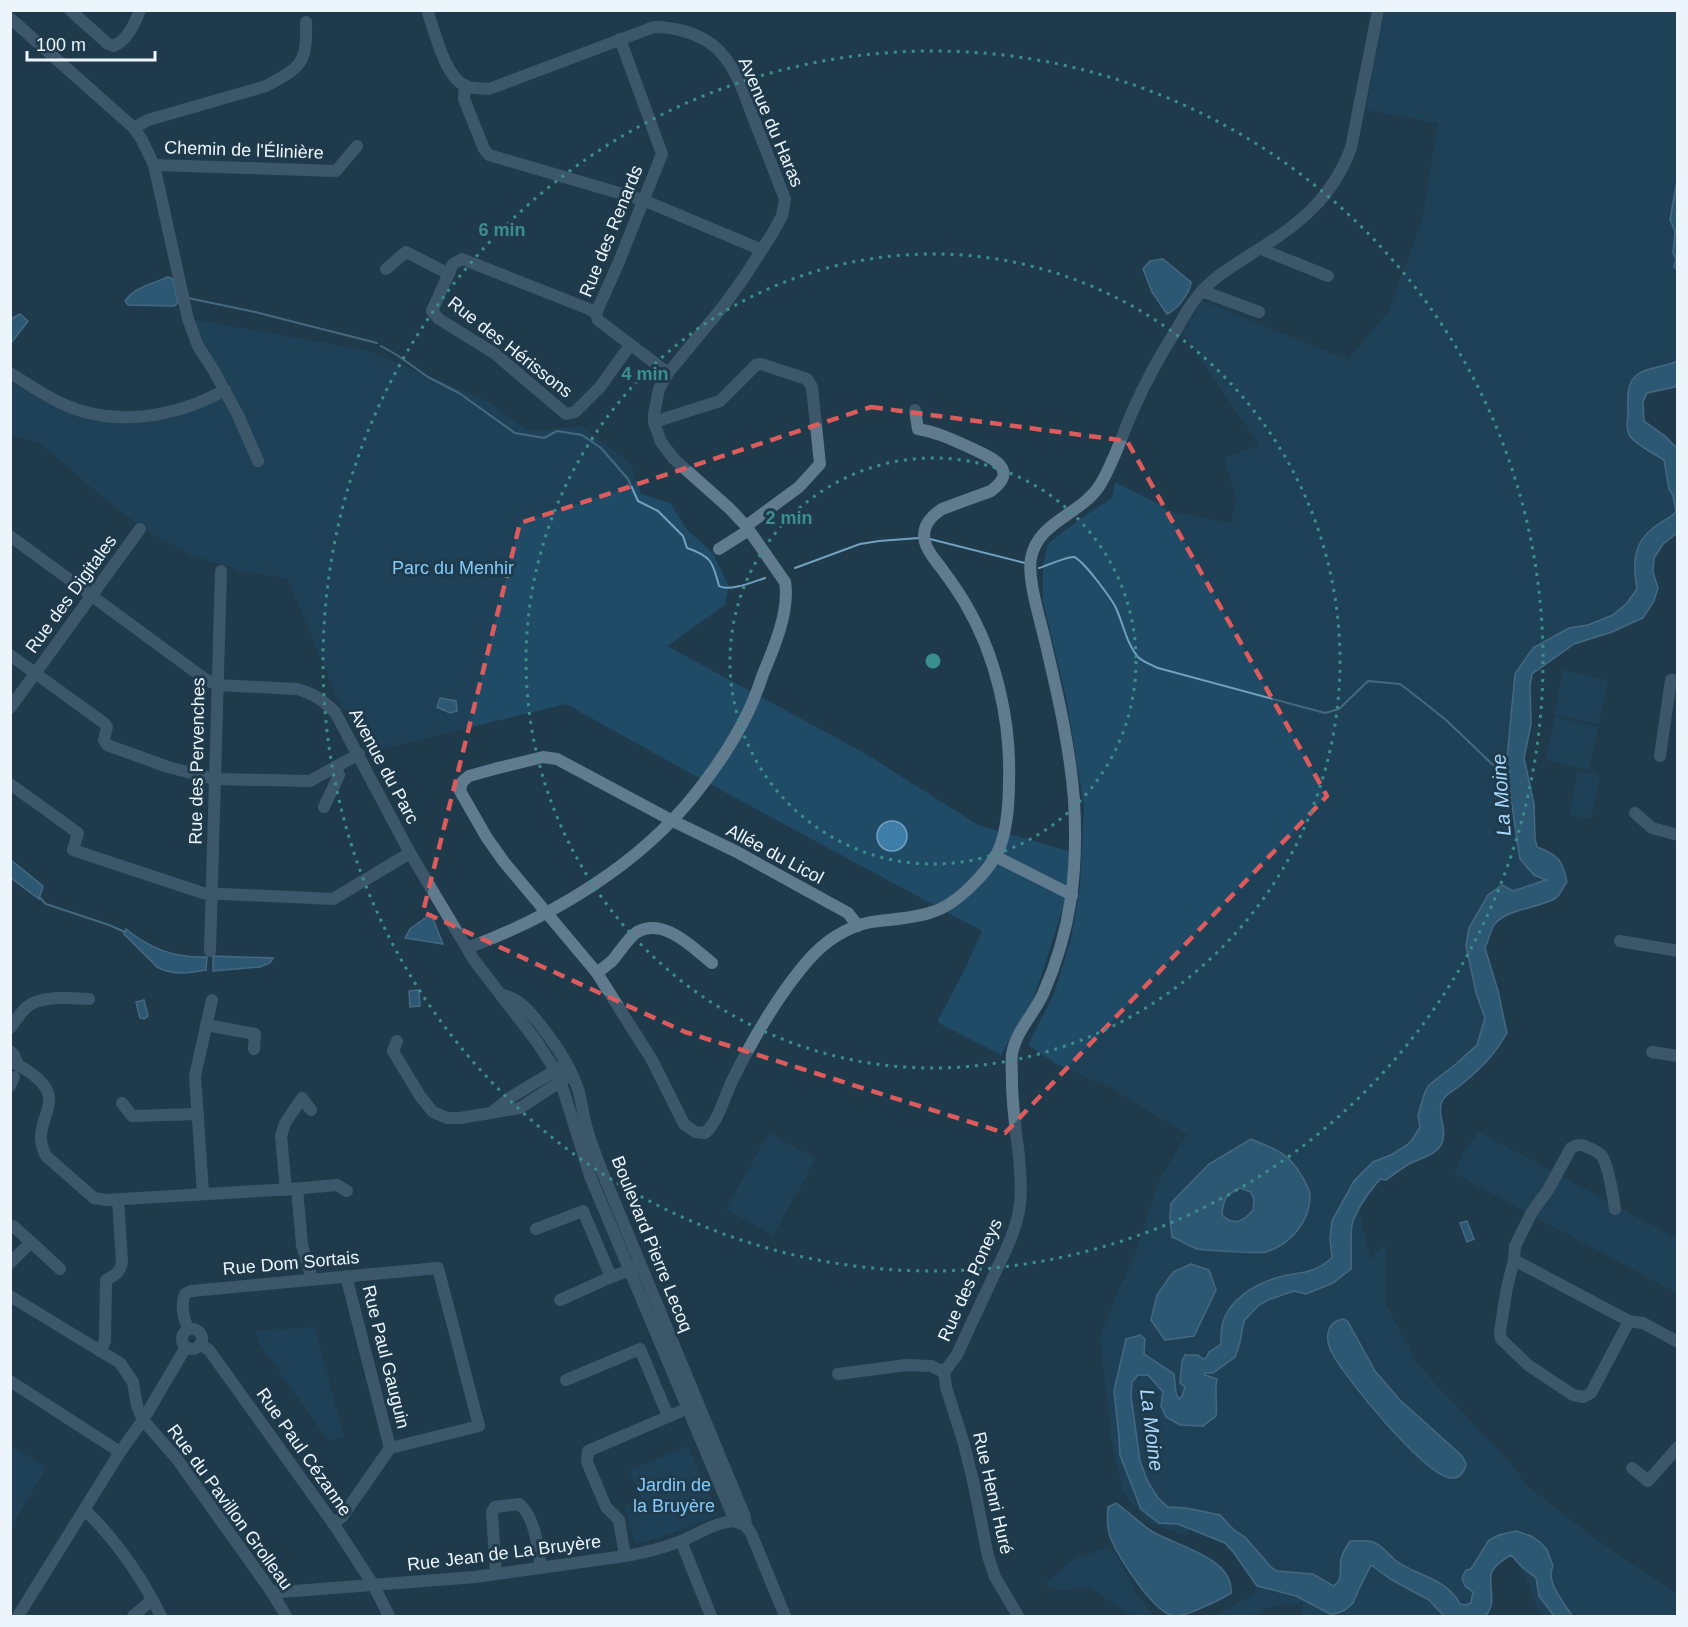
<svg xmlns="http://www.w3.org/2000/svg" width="1688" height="1627" font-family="Arial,sans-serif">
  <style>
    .green { fill: #204b67; fill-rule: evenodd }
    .water { fill: #3d7da7; stroke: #72a1c0; stroke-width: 1.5; fill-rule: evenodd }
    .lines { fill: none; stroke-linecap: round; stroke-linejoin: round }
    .stream { stroke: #72a1c0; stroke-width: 2 }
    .minor { stroke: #617b8e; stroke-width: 12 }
    .marked { fill: none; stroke: #dc5b5d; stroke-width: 4.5; stroke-dasharray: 12 8; stroke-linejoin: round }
    .ring { fill: none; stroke: #3b8f8a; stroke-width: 3; stroke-dasharray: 3 6 }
    .labels { text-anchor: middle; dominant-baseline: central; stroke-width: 6; stroke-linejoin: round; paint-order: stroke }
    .street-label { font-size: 18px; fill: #ecf5fc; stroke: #1f3a4b }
    .park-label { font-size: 18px; fill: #84cafa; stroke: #1f3a4b }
    .water-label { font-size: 20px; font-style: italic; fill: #a6d9fd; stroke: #1f3a4b }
    .centre { fill: #3b8f8a; stroke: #1f3a4b; stroke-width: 3 }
    .ring-label { font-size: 18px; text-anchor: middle; font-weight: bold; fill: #3b8f8a; stroke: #1f3a4b; stroke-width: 6; stroke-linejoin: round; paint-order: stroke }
  </style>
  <rect width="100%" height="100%" fill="#1f3a4b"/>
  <!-- green -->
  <g class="green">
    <path d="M1386 11H1677L1678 180 1670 220 1675 231 1673 253 1676 260 1674 267 1677 270V361L1627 397 1628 413 1627 426 1630 437 1644 449 1664 460 1669 489 1673 496 1676 512C1669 518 1660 522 1653 528 1632 543 1633 566 1637 589L1627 603 1613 615 1588 625 1569 628 1533 648 1515 674 1507 759 1509 786 1513 810 1540 878 1547 880 1513 891 1502 886 1488 895 1469 928 1466 945 1476 993 1485 1018 1477 1045 1456 1064 1429 1085 1425 1092 1418 1115 1420 1127 1412 1140 1407 1145 1391 1155 1373 1162 1354 1181 1344 1198 1332 1258 1320 1268 1304 1273 1284 1276 1240 1296 1225 1318 1222 1326 1221 1344 1209 1352 1206 1358 1203 1359 1198 1355H1185C1178 1369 1191 1387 1179 1399L1176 1393 1174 1374 1144 1354 1140 1335 1119 1437 1120 1455 1141 1509 1159 1522 1178 1524 1189 1528 1187 1536 1148 1522 1123 1492 1111 1437 1100 1337 1118 1291 1134 1257 1158 1183 1181 1143 1188 1135 1111 1088 1057 1064 1028 1045 1054 994 1071 939 1080 886 1084 807 1066 697 1043 601V565L1048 544 1080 519 1112 498 1115 482 1174 512 1231 523 1236 499 1224 458 1259 445 1183 333 1202 301 1348 360 1389 311 1422 221 1438 123 1366 110 1379 34ZM1271 1148 1264 1254 1198 1249 1172 1237Z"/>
    <path d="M192 319 368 351 488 401 504 414 529 431 581 426 631 464 641 494 670 503 688 531 713 553 729 587 725 605 667 646 866 754 978 825 1072 852 1065 901 1040 980 1031 1004 1001 1055 937 1022 963 973 982 931 708 783 566 704 368 752 335 693 288 579 242 571 194 556 151 534 105 499 40 443 11 435 10 381 43 401 89 419 131 423 182 415 231 391 230 386 203 345Z"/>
    <path d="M1563 670 1608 680 1599 724 1554 715Z"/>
    <path d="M1555 717 1598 727 1589 770 1545 760Z"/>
    <path d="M1578 771 1600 776 1591 819 1569 815Z"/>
    <path d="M1479 1132 1677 1239V1293L1454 1173 1465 1150Z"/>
    <path d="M769 1133 816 1159 773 1235 726 1209Z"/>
    <path d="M1240 1188 1251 1192 1254 1200 1253 1210C1244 1221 1234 1227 1222 1215 1223 1199 1226 1194 1240 1188Z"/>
    <path d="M1359 1209 1370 1260 1385 1243V1303L1418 1365 1515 1468 1526 1485 1590 1535 1630 1563 1677 1594V1616H1572L1565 1603 1555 1589 1550 1572 1531 1536 1465 1586 1473 1592 1471 1603 1466 1606 1460 1604C1448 1580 1419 1575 1398 1562 1390 1557 1383 1550 1377 1543L1341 1563C1341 1573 1342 1581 1333 1586L1313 1574 1277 1571 1271 1567 1245 1537 1234 1530 1220 1515 1186 1508 1168 1507 1158 1498 1148 1482 1140 1461 1131 1396 1132 1382 1138 1375H1148L1163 1392 1161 1406 1218 1405 1215 1390 1217 1379 1205 1375V1372L1244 1321 1259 1305 1268 1300 1294 1291 1299 1292 1333 1283 1354 1217ZM1348 1322 1375 1371 1400 1400 1462 1456 1441 1475C1396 1442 1363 1397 1332 1352Z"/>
    <path d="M315 1327 344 1438 328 1440 261 1345 255 1331Z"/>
    <path d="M11 1445 46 1468 11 1527Z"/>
    <path d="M688 1446 718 1515 659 1538 635 1543 625 1507 642 1499 629 1471Z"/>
    <path d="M1108 1547 1118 1557 1137 1594 1154 1616H1131L1090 1587 1058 1590 1045 1584 1071 1561Z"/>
    <path d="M1511 1555 1522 1567 1537 1578 1539 1596 1554 1616H1542L1533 1597 1525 1574Z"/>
    <path d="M1371 1565 1392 1580 1429 1600 1444 1616H1300L1303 1602 1272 1606 1254 1616H1215L1254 1594 1257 1586 1296 1596 1309 1602 1353 1603 1359 1589Z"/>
  </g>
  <!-- water -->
  <g class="water">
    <path d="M1677 180V270L1674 267 1676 260 1673 253 1675 231 1670 220Z"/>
    <path d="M1163 259 1191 282C1190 293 1177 310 1167 314L1152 292 1143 269 1150 261Z"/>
    <path d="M168 277 173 279 178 303 174 306 128 305 125 301C133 288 154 283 168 277Z"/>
    <path d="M20 314 28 321 11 343V319Z"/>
    <path d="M1677 361V384L1675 387 1647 393 1643 402 1644 421 1665 436 1677 448V533L1663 544 1654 558 1653 572 1658 588 1654 601 1643 618 1612 632 1574 644 1532 674 1530 685 1531 724 1524 758 1534 804 1535 839 1537 847C1559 855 1562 860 1567 882 1563 887 1560 895 1556 898 1540 908 1505 909 1494 925 1490 932 1488 941 1485 948L1498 991 1507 1033C1494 1056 1481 1068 1461 1085 1456 1089 1450 1092 1446 1096 1432 1109 1450 1130 1441 1145 1435 1155 1419 1159 1409 1164 1401 1169 1394 1174 1386 1180L1380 1179C1371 1190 1355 1210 1352 1225 1350 1239 1352 1255 1351 1269L1333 1283 1306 1294 1294 1291 1268 1300 1259 1305 1244 1321 1239 1346 1235 1357 1213 1373H1205V1375L1217 1379C1214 1391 1218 1403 1216 1416L1203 1426 1180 1425 1166 1417 1163 1410 1161 1406 1163 1392 1148 1375H1138L1132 1382 1131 1396 1140 1461 1148 1482 1158 1498 1168 1507 1186 1508 1220 1515 1234 1530 1245 1537 1271 1567 1277 1571 1313 1574 1333 1586C1344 1580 1339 1570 1341 1559 1343 1552 1346 1547 1350 1541 1358 1541 1365 1540 1373 1542 1382 1545 1388 1554 1395 1560 1416 1576 1447 1578 1460 1604L1466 1605 1471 1603 1473 1592 1465 1586 1462 1578 1466 1570 1471 1569 1489 1540 1499 1535 1516 1531 1531 1536 1540 1542 1547 1550 1553 1566C1545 1583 1564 1601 1572 1616H1554L1539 1596 1536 1578 1522 1567 1511 1555C1504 1559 1492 1566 1491 1575 1489 1589 1497 1605 1485 1616H1444L1429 1600 1392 1580 1371 1565 1359 1589 1353 1603 1345 1610 1332 1615 1296 1596 1257 1586 1234 1553 1225 1543 1178 1524 1159 1523 1141 1509 1120 1455 1119 1437 1114 1391 1126 1339 1140 1335 1145 1339 1144 1354 1174 1374 1176 1393 1179 1399 1182 1396 1185 1387 1180 1383 1182 1362 1185 1355H1198L1203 1359 1206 1358 1209 1352 1221 1344C1221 1338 1221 1331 1222 1326 1227 1301 1253 1285 1276 1278 1300 1270 1309 1277 1332 1258L1330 1238 1332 1221 1354 1181 1373 1162 1391 1155 1407 1145 1412 1140 1420 1127 1418 1115 1425 1092 1429 1085 1456 1064 1477 1045 1485 1018 1476 993 1466 945 1469 928 1488 895 1502 885 1513 891 1546 880 1534 875 1520 859 1509 786 1507 759 1515 674 1533 648 1569 628 1588 625 1613 615 1627 603 1637 589C1633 566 1632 544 1653 528 1660 522 1669 519 1676 512L1673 496 1669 489 1664 460C1656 455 1635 444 1630 436 1625 429 1628 421 1628 413 1628 401 1625 383 1638 374 1648 367 1666 367 1677 361Z"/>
    <path d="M440 698 456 701 457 711 450 713 437 707Z"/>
    <circle cx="892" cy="836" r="15"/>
    <path d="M11 860 43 886 39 899 11 878Z"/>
    <path d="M431 914 443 944 405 938 410 929Z"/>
    <path d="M126 929C151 949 174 958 207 957L206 970C190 973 173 976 157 967L124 934Z"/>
    <path d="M213 956 273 958 270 963 260 967 213 971Z"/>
    <path d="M419 990 420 1006 410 1007 409 991Z"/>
    <path d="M144 1000 148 1016 144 1019 140 1018 136 1002Z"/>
    <path d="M1251 1139C1264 1145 1281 1150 1291 1161 1298 1169 1311 1188 1310 1198 1309 1223 1289 1245 1266 1252 1262 1254 1203 1250 1197 1249 1189 1246 1180 1240 1172 1237L1170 1219 1171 1203 1209 1164ZM1240 1188 1251 1192 1254 1200 1253 1210C1244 1221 1234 1227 1222 1215 1223 1199 1226 1194 1240 1188Z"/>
    <path d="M1467 1221 1474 1239 1467 1242 1460 1223Z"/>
    <path d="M1191 1264 1209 1270 1216 1290 1194 1336 1165 1340 1151 1320 1157 1295 1173 1272Z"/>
    <path d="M1344 1319 1348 1322 1375 1371 1400 1400 1462 1456 1466 1464C1465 1471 1460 1479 1451 1478 1425 1476 1343 1376 1331 1351 1325 1338 1326 1321 1344 1319Z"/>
    <path d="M1116 1503C1129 1512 1140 1524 1153 1532 1177 1546 1234 1558 1231 1593 1221 1599 1186 1617 1175 1616 1155 1615 1119 1558 1111 1539 1107 1530 1107 1517 1108 1507Z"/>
  </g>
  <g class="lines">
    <!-- stream -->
    <g class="stream">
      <path d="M188 298 255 312 377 343"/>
      <path d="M381 346 397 355 428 377 459 393 515 433 544 438 557 431 582 435 601 448 628 479 638 501 658 511 683 536 687 548C711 556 713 562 719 586 729 592 753 582 765 578"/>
      <path d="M930 539 1025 563"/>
      <path d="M795 568 860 544 879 541 919 538"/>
      <path d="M1039 568C1046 566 1068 556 1074 557 1083 560 1110 597 1115 606 1123 622 1126 643 1138 657 1143 662 1152 665 1158 668L1325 713 1339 709 1368 681 1400 684 1412 693 1446 720 1492 764 1510 772"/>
      <path d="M39 897 46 904 109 925 125 932"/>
    </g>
    <!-- minor -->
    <g class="minor">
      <path d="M70 10 108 44 114 46C128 39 134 25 140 10"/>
      <path d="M427 10C435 32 444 75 465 86 472 89 482 88 489 89L654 27C674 27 698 33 714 46 736 64 745 97 755 122 765 148 775 174 785 199L782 216 772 234 745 276 725 304 668 373 659 389 654 414V422L661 442 674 459 729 508 746 526 785 582C790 610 774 648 763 674 759 686 755 697 750 708 736 738 716 768 696 793 639 865 552 917 467 948"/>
      <path d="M10 18 134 128 142 140 154 165 188 319 198 346 214 371 238 415 258 461"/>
      <path d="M620 39 662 154 618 264 596 313 598 320 668 373"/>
      <path d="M465 85 464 99 484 149 489 155 643 200 762 250"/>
      <path d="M134 128 148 120 266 86C302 67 307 63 306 22"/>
      <path d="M154 165 336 171 357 146"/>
      <path d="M1262 248 1266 251 1328 276"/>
      <path d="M386 269 406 252 449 274"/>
      <path d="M1202 291 1259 312"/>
      <path d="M596 313 589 309 462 259 453 264 432 311 439 319 494 353 566 414 575 412 600 387 630 345"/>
      <path d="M10 373C28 384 45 396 63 404 115 428 176 417 225 390"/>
      <path d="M654 422 720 401 756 365 761 364 807 379 812 387 820 464 799 487 746 526"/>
      <path d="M10 536 205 679 217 685 297 689C315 694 322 700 335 712L410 853 474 960 537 1042 555 1070 564 1092 590 1176 735 1521 746 1526 751 1533 785 1616"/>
      <path d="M719 549 749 530"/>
      <path d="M10 655 104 723 107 727 104 740 107 745 168 767 214 779 310 781 359 754"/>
      <path d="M10 708 140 529"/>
      <path d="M1660 756 1671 680 1678 681"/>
      <path d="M10 784 78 833 73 850 203 893 333 899 410 853"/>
      <path d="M324 807 339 775 335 767"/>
      <path d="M1635 813 1652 828 1678 835"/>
      <path d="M995 856 1072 895"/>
      <path d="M858 926 848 913 806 890 737 852 671 820 557 759 543 757 498 768 469 776 462 782 460 791 487 838 504 862 597 973 652 1060 684 1124 695 1132 705 1133C719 1121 725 1094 734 1077 753 1038 785 984 815 953 832 936 855 923 879 921 896 919 915 918 932 912 957 905 993 868 1001 844 1007 826 1009 799 1009 781 1011 721 996 655 965 603 958 591 950 580 942 569 936 561 928 553 925 542 921 527 930 517 942 509L991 491C1021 469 990 457 971 448 953 440 937 432 918 429L915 410"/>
      <path d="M1620 941 1678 951"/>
      <path d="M210 951 221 571"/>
      <path d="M597 973C602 969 607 965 612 961 619 953 628 938 637 932 664 917 693 948 712 963"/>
      <path d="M502 995C518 998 527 1009 538 1022 554 1042 569 1063 578 1089 582 1102 583 1116 587 1129 590 1141 595 1152 599 1164L745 1517 746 1526"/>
      <path d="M206 1025 255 1034 254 1049"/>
      <path d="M10 1028C16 1021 21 1011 28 1006 42 995 72 998 89 999"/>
      <path d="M397 1041 393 1051 420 1096 433 1112 447 1118H460L520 1108 566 1078"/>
      <path d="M10 1051 14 1055 18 1065 12 1062"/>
      <path d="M1652 1052 1678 1056"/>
      <path d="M18 1065C81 1100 25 1117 46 1156L94 1198 106 1200 292 1189 337 1185 347 1191"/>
      <path d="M10 1086 14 1077"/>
      <path d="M122 1103 132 1116 198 1114"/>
      <path d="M495 1110 511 1097 561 1067"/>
      <path d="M297 1189 302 1245 312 1279"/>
      <path d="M286 1190 281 1136 285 1123 302 1098 311 1110"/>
      <path d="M203 1193 195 1076 212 1000"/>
      <path d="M1615 1209C1613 1195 1609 1168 1602 1156 1599 1152 1594 1150 1589 1148 1582 1144 1578 1144 1571 1148L1548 1190 1532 1212 1515 1246 1514 1260 1507 1287 1500 1331 1501 1339 1528 1365 1573 1395 1583 1397 1591 1393 1629 1321"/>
      <path d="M13 1226 31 1242"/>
      <path d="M536 1229 583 1211 611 1277"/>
      <path d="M1514 1260 1629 1321 1643 1323 1678 1342"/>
      <path d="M10 1263 31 1242 60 1269"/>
      <path d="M346 1276 390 1448"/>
      <path d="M10 1296 120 1363 133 1382 137 1406 143 1420 177 1459 271 1591 286 1616"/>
      <path d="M560 1300 611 1277 636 1268"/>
      <path d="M188 1329C184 1319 180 1305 185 1294L191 1291 438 1268 479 1426 390 1448 342 1517 333 1523"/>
      <circle cx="192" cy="1339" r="10"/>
      <path d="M200 1344 209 1350 333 1523 374 1586 389 1616"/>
      <path d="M100 1351 105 1341 106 1280C115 1275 120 1273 122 1262L118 1200"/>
      <path d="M944 1372 957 1355C969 1328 982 1301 994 1275 1005 1252 1017 1229 1020 1204 1022 1189 1020 1172 1019 1156 1016 1132 1012 1106 1012 1081 1012 1073 1011 1063 1012 1054 1016 1031 1034 1014 1043 994 1072 929 1078 869 1074 800 1070 748 1058 696 1046 645 1041 622 1027 580 1031 558 1038 521 1081 515 1100 485 1114 462 1122 435 1133 410 1145 383 1159 357 1175 332 1182 320 1188 308 1197 297 1212 277 1235 265 1256 251 1300 224 1332 198 1351 148L1378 10"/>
      <path d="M944 1372 946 1387 964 1444 974 1485 988 1556 995 1577 1018 1616"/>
      <path d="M838 1374 906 1365 931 1366 944 1372"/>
      <path d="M566 1380 640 1349 668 1416"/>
      <path d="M10 1381 120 1452"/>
      <path d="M1632 1468 1648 1481 1678 1447"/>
      <path d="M85 1510C116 1540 142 1578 161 1616"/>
      <path d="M681 1541 711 1616"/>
      <path d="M625 1556 619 1520 606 1507 587 1462 588 1451 693 1406"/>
      <path d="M496 1574 492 1512 495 1507 519 1504C535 1516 538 1548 541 1568"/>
      <path d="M271 1591 281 1592 475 1577 625 1556C644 1553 663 1548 681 1541 699 1534 715 1522 735 1521"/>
      <path d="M18 1616 120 1452 143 1420 186 1347"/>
      <path d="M133 1616 152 1600"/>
    </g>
  </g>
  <!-- marked area -->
  <path d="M0 0H1688V1627H0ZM871 407 1127 441 1327 796 1005 1133 685 1032 423 912 520 523Z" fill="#1f3a4b" fill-opacity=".55" fill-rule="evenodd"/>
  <path class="marked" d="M871 407 1127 441 1327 796 1005 1133 685 1032 423 912 520 523Z"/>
  <!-- distance rings -->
  <g class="ring">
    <circle cx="933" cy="661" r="203"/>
    <circle cx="933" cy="661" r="407"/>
    <circle cx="933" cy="661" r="610"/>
  </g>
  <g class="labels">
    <!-- street labels -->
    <g class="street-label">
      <text transform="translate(771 122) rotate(67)">Avenue du Haras</text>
      <text transform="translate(244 150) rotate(2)">Chemin de l'Élinière</text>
      <text transform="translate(611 231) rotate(-68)">Rue des Renards</text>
      <text transform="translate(510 347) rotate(38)">Rue des Hérissons</text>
      <text transform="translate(71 594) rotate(-54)">Rue des Digitales</text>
      <text transform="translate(197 761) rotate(-89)">Rue des Pervenches</text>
      <text transform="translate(384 766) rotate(62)">Avenue du Parc</text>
      <text transform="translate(775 854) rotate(28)">Allée du Licol</text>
      <text transform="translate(652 1244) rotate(68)">Boulevard Pierre Lecoq</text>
      <text transform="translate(291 1263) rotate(-5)">Rue Dom Sortais</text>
      <text transform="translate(970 1280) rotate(-66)">Rue des Poneys</text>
      <text transform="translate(386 1357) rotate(76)">Rue Paul Gauguin</text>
      <text transform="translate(304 1452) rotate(55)">Rue Paul Cézanne</text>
      <text transform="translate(993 1493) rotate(77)">Rue Henri Huré</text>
      <text transform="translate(230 1507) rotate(54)">Rue du Pavillon Grolleau</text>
      <text transform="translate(504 1553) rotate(-7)">Rue Jean de La Bruyère</text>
    </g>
    <!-- park labels -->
    <g class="park-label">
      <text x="453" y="568">Parc du Menhir</text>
      <text x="674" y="1485">Jardin de<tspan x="674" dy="21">la Bruyère</tspan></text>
    </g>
    <!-- water labels -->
    <g class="water-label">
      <text transform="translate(1501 795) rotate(-94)">La Moine</text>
      <text transform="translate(1152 1430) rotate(83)">La Moine</text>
    </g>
  </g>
  <circle cx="933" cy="661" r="9" class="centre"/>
  <g class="ring-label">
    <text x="502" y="236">6 min</text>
    <text x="645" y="380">4 min</text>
    <text x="789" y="524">2 min</text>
  </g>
  <!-- border -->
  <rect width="1688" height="1627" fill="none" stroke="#ecf5fc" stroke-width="24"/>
  <!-- scale -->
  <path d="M27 51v9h128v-9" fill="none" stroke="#ecf5fc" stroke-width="3"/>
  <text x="36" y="51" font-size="18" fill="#ecf5fc" stroke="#1f3a4b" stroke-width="4.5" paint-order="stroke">100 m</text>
</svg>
